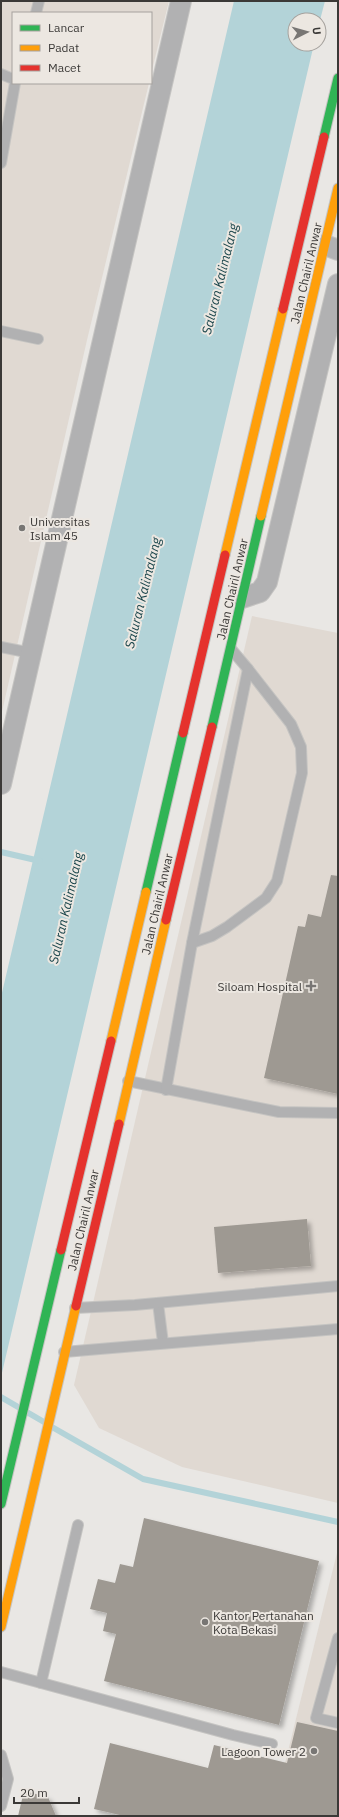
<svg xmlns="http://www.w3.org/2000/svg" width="339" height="1817" font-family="'IBM Plex Sans',sans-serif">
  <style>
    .built { fill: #e0d9d2 }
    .water { fill: #b3d3d8 }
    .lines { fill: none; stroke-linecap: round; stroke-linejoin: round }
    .stream { stroke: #b3d3d8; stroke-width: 6 }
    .building { fill: #9e9992; filter: url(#shadow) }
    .lane-casing { stroke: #c5c4c2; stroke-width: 12 }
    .street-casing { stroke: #c5c4c2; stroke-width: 22 }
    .fast-casing { stroke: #c5c4c2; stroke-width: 11 }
    .slow-casing { stroke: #c5c4c2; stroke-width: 11 }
    .jam-casing { stroke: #c5c4c2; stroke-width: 11 }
    .lane { stroke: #b1b1b2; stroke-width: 10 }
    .street { stroke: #b1b1b2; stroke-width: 20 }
    .fast { stroke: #30b455; stroke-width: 9 }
    .slow { stroke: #ff9f0a; stroke-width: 9 }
    .jam { stroke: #e5322d; stroke-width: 9 }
    .poi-dot { fill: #787674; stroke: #ece7e1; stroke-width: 1.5 }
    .labels { text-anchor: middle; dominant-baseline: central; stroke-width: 4; stroke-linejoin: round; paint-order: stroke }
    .street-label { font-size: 12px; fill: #3b3937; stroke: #ece7e1 }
    .poi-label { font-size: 12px; fill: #3b3937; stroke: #ece7e1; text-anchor: start }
    .water-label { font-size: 13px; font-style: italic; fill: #18444a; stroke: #ece7e1 }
  </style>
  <defs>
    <filter id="shadow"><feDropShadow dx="3.5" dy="3.5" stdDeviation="2" flood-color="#0004"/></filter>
  </defs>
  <rect width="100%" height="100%" fill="#e9e7e4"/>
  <!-- built -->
  <g class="built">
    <path d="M1 1H169L151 74V13H13V83H149L87 340 1 716Z"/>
    <path d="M252 616 338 633V1503L182 1467 99 1428 74 1385Z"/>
    <path d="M338 1549V1816H272L331 1577Z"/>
  </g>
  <!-- water -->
  <path class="water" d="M234 1H325L319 24V20H295V44H314L1 1377V997Z"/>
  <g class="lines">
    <!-- stream -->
    <g class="stream">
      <path d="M1 852 40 861"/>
      <path d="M1 1397 44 1422"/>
      <path d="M52 1427 143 1479 338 1522"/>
    </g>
  </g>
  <!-- building -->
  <g class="building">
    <path d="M331 875 338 876V1094L264 1078 298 926 305 927 308 914 321 917Z"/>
    <path d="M307 1219 311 1266 218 1273 214 1227Z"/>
    <path d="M144 1518 319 1561 279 1725 104 1681 116 1634 103 1631 107 1613 90 1609 98 1579 115 1583 120 1564 133 1567Z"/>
    <path d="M297 1722 338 1731V1816H124L94 1809 110 1743 208 1768 214 1745 287 1763Z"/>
    <path d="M24 1791 48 1797 56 1816H18Z"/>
  </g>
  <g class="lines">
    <defs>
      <g id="lane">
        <path d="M36 13 39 1"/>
        <path d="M1 74 13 79"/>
        <path d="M1 163 15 83"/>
        <path d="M1 331 38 339"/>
        <path d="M1 647 31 653"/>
        <path d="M192 943 212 936 227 927 266 898 277 881 302 773 301 747 291 724 248 669 231 649"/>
        <path d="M128 1081 279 1112 338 1113"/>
        <path d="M166 1090 192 943 248 669"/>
        <path d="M158 1303 163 1343"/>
        <path d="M75 1308 135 1305 338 1286"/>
        <path d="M64 1352 338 1329"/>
        <path d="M338 1638 316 1718 338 1723"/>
        <path d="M1 1672 233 1735 272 1744"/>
        <path d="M41 1683 78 1525"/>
        <path d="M1 1755 8 1779 1 1806"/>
      </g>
      <g id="street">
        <path d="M325 245 338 250"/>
        <path d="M242 598 260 592 267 582 338 284"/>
        <path d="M1 784 181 1"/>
      </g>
      <g id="fast">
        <path d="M324 137 338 78"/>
        <path d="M212 727 261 516"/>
        <path d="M146 892 183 733"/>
        <path d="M1 1504 61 1250"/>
      </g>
      <g id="slow">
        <path d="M261 516 338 188"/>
        <path d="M225 555 283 309"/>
        <path d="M111 1041 146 892"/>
        <path d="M119 1124 166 920"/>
        <path d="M1 1627 76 1306"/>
      </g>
      <g id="jam">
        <path d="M283 309 324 137"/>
        <path d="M183 733 225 555"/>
        <path d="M166 920 212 727"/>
        <path d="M61 1250 111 1041"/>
        <path d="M76 1306 119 1124"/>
      </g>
    </defs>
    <!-- lane casing -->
    <use href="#lane" class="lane-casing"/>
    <!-- street casing -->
    <use href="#street" class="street-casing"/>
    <!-- fast casing -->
    <use href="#fast" class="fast-casing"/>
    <!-- slow casing -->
    <use href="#slow" class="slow-casing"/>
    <!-- jam casing -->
    <use href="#jam" class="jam-casing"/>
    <!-- lane -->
    <use href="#lane" class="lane"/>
    <!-- street -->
    <use href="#street" class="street"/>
    <!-- fast -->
    <use href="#fast" class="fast"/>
    <!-- slow -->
    <use href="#slow" class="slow"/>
    <!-- jam -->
    <use href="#jam" class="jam"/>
  </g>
  <!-- markers -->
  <g class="poi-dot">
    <circle cx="22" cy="528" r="4"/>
    <path d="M309 980h4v4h4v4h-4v4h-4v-4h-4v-4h4z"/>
    <circle cx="205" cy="1622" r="4"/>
    <circle cx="314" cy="1751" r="4"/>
  </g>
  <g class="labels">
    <!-- street labels -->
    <g class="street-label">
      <text transform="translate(306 273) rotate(-77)">Jalan Chairil Anwar</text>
      <text transform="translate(232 589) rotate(-77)">Jalan Chairil Anwar</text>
      <text transform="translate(157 904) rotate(-77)">Jalan Chairil Anwar</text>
      <text transform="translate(83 1220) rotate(-77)">Jalan Chairil Anwar</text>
    </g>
    <!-- poi labels -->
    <g class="poi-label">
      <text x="30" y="521">Universitas<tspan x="30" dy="14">Islam 45</tspan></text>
      <text x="302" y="986" text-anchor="end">Siloam Hospital</text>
      <text x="213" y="1615">Kantor Pertanahan<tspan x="213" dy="14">Kota Bekasi</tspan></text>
      <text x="306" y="1751" text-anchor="end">Lagoon Tower 2</text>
    </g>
    <!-- water labels -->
    <g class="water-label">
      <text transform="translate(220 279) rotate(-76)">Saluran Kalimalang</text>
      <text transform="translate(143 593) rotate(-76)">Saluran Kalimalang</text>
      <text transform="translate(66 908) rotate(-77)">Saluran Kalimalang</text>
    </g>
  </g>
  <!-- border -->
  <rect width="339" height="1817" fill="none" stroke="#3b3937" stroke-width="4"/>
  <!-- legend -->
  <rect x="12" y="12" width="140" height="72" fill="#ece7e1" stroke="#a5a19d"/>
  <rect x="20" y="25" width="20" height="6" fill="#30b455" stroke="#a5a19d"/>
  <text x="48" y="32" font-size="12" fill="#3b3937">Lancar</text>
  <rect x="20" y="45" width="20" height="6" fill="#ff9f0a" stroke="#a5a19d"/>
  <text x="48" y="52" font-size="12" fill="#3b3937">Padat</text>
  <rect x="20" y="65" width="20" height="6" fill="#e5322d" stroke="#a5a19d"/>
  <text x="48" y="72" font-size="12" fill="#3b3937">Macet</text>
  <!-- north arrow -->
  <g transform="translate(307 32) rotate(84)"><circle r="19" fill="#ece7e1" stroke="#a5a19d"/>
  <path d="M0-3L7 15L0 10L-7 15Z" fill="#787674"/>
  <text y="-6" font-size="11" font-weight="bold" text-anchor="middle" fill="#3b3937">U</text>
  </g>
  <!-- scale -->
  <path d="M14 1797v6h65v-6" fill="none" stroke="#3b3937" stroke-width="2"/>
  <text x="20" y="1797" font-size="12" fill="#3b3937" stroke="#ece7e1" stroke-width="3" paint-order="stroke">20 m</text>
</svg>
